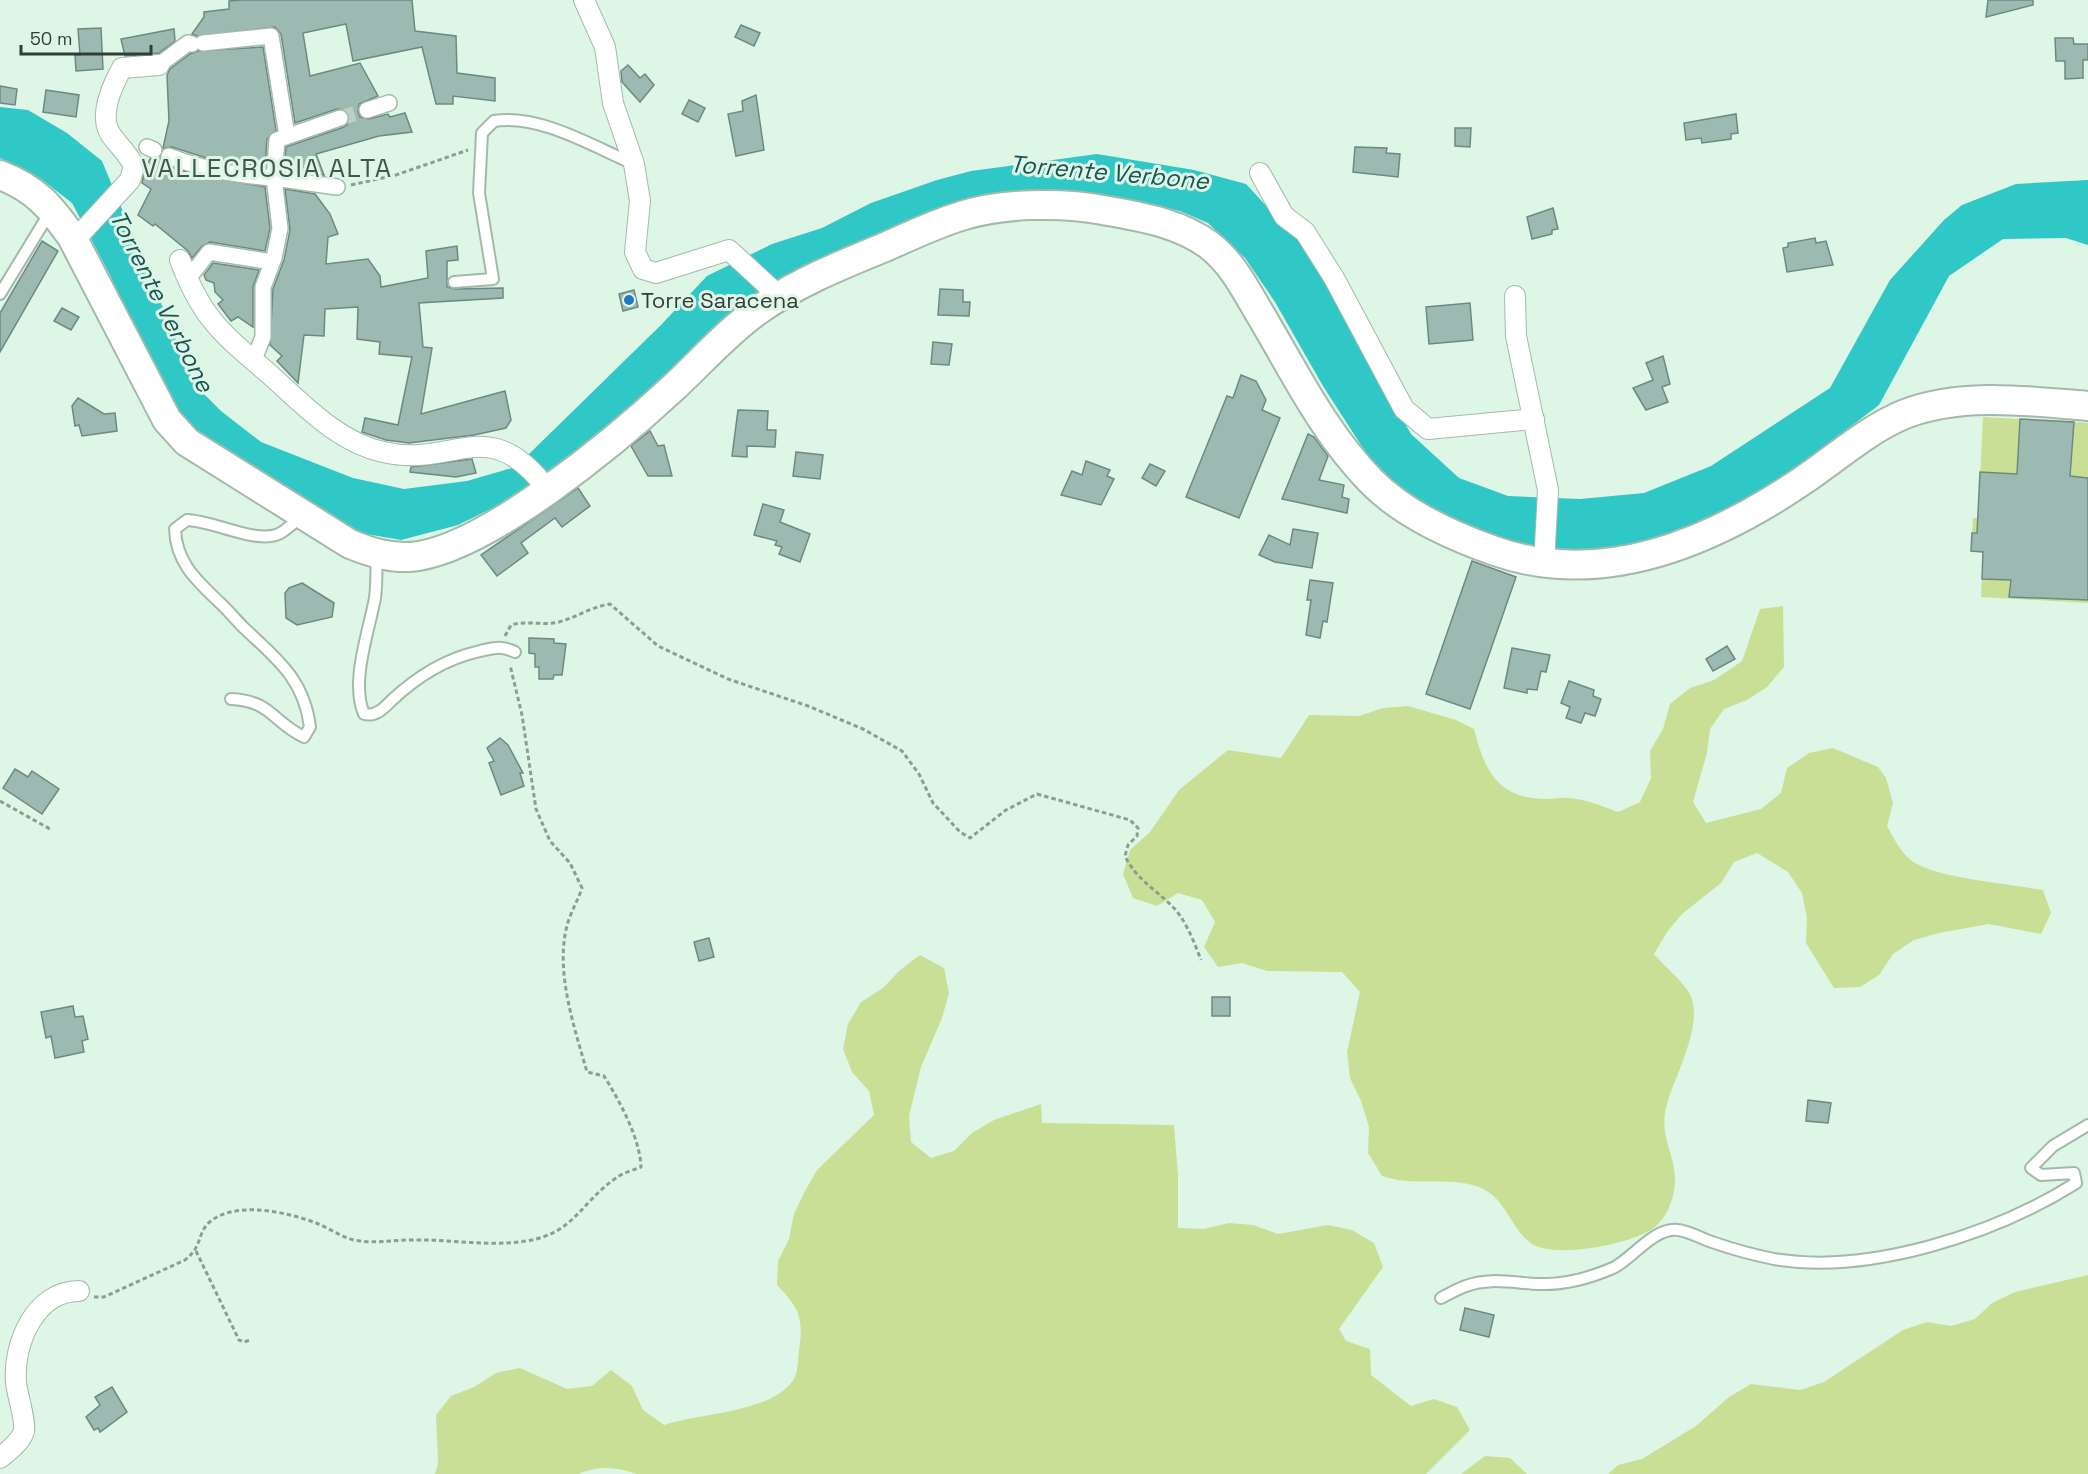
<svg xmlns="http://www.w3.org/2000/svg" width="2088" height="1474" font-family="'Space Grotesk',sans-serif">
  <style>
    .green { fill: #cadf96 }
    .water { fill: #30c7c7 }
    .building { fill: #9dbab2; stroke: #6d8981; stroke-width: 1.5 }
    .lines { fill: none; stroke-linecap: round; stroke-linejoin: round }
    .pedestrian-tunnel { stroke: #bbd1c3; stroke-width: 15; stroke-dasharray: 15 8; stroke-linecap: butt }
    .service-casing { stroke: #a3baab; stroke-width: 14 }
    .pedestrian-casing { stroke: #a3baab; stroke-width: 18 }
    .minor-casing { stroke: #a3baab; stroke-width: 22 }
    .secondary-casing { stroke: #a3baab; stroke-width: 32 }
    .path { stroke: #8c9e93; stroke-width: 3; stroke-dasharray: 4.5 3; stroke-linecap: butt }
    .service { stroke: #fff; stroke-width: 10 }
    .pedestrian { stroke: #fff; stroke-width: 15 }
    .minor { stroke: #fff; stroke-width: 20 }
    .secondary { stroke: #fff; stroke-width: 28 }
    .poi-dot { fill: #2278c6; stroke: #ddf6e6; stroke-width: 2 }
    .labels { text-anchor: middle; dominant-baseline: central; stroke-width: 6; stroke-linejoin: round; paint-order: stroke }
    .poi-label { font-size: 22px; fill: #333d37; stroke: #ddf6e6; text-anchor: start }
    .water-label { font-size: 24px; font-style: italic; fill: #195554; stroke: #ddf6e6 }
    .quarter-label { font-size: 26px; letter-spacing: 1.5px; fill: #42574a; stroke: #ddf6e6 }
  </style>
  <rect width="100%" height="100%" fill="#ddf6e6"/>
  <!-- green -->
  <g class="green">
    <path d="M1983 417 2088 423V603L1981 597 1983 552 1971 551 1973 518H1978Z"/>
    <path d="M1783 606 1784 667 1767 687 1747 700 1724 709 1710 729 1707 753 1693 802 1706 823 1761 809 1781 793 1787 768 1809 753 1833 748 1878 767 1886 778 1893 803 1887 826C1895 840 1903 858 1919 865 1946 879 2011 884 2043 890L2051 913 2041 934 1989 924 1939 933 1914 940 1893 954 1879 975 1860 987 1834 988 1806 943 1807 918 1802 893 1788 872 1757 853 1734 862 1721 883 1682 914 1667 932 1654 954C1665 967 1679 978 1688 991 1707 1019 1675 1075 1667 1104 1655 1143 1687 1162 1670 1205 1668 1212 1660 1223 1655 1227 1634 1244 1555 1259 1532 1244 1511 1229 1507 1202 1485 1190 1463 1178 1432 1183 1408 1181 1399 1181 1390 1178 1382 1176L1368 1153 1369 1127 1361 1101 1350 1078 1347 1052 1360 992 1342 972 1267 971 1242 963 1218 967 1204 947 1215 922 1202 900 1178 893 1157 906 1133 898 1123 874 1130 850 1150 832 1179 790 1228 750 1281 758 1309 715 1359 716 1383 708 1408 706 1456 720 1474 729C1484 769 1497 799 1546 799 1553 799 1561 797 1569 798 1585 799 1602 806 1618 812L1640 802 1651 778 1650 751 1663 729 1670 704 1690 688 1714 680 1742 661 1760 609Z"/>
    <path d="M920 955 944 968 949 993 942 1018 921 1067 909 1116 911 1142 931 1158 954 1151 972 1133 994 1120 1041 1104 1042 1123 1174 1125 1178 1176V1228L1204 1229 1229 1223 1253 1225 1278 1234 1328 1225 1352 1230 1374 1243 1383 1267 1339 1329 1346 1341 1370 1349 1371 1375 1411 1406 1434 1399 1457 1407 1470 1430 1426 1474H637C616 1467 599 1465 578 1474H435L438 1463 436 1415 451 1396 474 1387 496 1373 520 1368 567 1389 592 1386 611 1370 632 1386 643 1410 664 1425C699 1413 776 1413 795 1377 798 1370 798 1358 799 1350 804 1318 799 1308 777 1285L778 1261 789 1239 794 1214 805 1191 817 1170 874 1115 869 1091 852 1072 843 1049 848 1024 861 1002 883 988 900 970Z"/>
    <path d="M2088 1275V1474H1608L1618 1465 1642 1459 1696 1426 1729 1397 1751 1384 1800 1390 1824 1382 1903 1330 1927 1322 1951 1326 1975 1319 1992 1303 2015 1292Z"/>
    <path d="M1485 1456 1510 1458 1527 1474H1461Z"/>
  </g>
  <!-- water -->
  <path class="water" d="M0 107 28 110 67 133 102 161 195 385 221 411 261 442 353 478 404 489 467 481 512 468 529 454 661 325 707 276 772 244 822 228 871 203 937 180 971 171 1097 154 1194 170 1246 184 1315 258 1352 331 1411 434 1459 478 1508 496 1580 499 1644 493 1711 466 1830 388 1890 280 1944 220 1962 205 2016 184 2088 180V245L2066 238 2003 239 1949 276 1879 405 1752 501 1693 527 1613 550 1557 553 1511 543 1460 523 1424 504 1377 470 1323 386 1275 302 1245 258 1208 223 1180 211 1141 203 1047 193 713 330 663 378 552 473 507 501 458 525 401 540 355 532 221 453 188 424 169 399 124 311 111 277 72 203 41 179 0 158Z"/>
  <!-- building -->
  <g class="building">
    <path d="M241 0H412L415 31 456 36 457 73 495 78V101L453 96V104H436L422 47 353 61 346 24 303 33 310 76 360 63 378 96 359 104 358 112 360 117 369 119 388 114 390 117 405 113 412 132 379 136 316 154 324 175 284 170 286 147 344 127 348 124 349 115 346 110 337 109 295 123 281 34 275 27 197 36 192 34 204 17V12L229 9V1Z"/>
    <path d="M1988 0H2033V5L1986 17Z"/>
    <path d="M741 25 760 33 754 46 735 37Z"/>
    <path d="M101 28 103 69 76 71 75 55H80L78 29Z"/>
    <path d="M174 29 175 41 159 53 125 56 121 39Z"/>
    <path d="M2055 38H2073L2074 44H2088V60H2083V78L2065 79V61H2056Z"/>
    <path d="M263 47 276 130 267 139 265 167 210 159 172 147 163 148 169 121 167 75 170 69 190 54 198 51Z"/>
    <path d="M628 65 640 78 645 74 654 85 640 102 622 82 621 71Z"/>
    <path d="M0 86 17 89 15 105 0 103Z"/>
    <path d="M46 90 79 95 76 117 43 112Z"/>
    <path d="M756 95 764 150 736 156 728 114 743 111 742 101Z"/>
    <path d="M689 100 705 108 698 122 682 114Z"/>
    <path d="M1736 114 1738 133 1731 134V139L1702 143 1701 138 1686 140 1684 123Z"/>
    <path d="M1455 128H1471L1470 147 1455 146Z"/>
    <path d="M1355 147 1387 148 1386 153 1400 154 1398 177 1353 172Z"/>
    <path d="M160 158 166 165 192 174 265 187 270 228 265 251 210 242 202 246 192 258 188 251 155 224 153 226 138 215 151 189 142 183 144 173 150 159Z"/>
    <path d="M285 189 315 194 330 214 338 234 328 237 326 264 368 259 380 276 381 287 428 278 426 251 457 246 458 260 447 261V287L455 289 503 288V298L419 303 423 347 432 348 421 414 505 391 511 420 506 428 474 435 409 443 386 440 362 432 365 418 398 425 412 357 379 354 380 342 357 339 358 307 325 309 324 336 304 335 298 383 277 361 282 356 270 345 273 289 284 260 290 230Z"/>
    <path d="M1553 208 1558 229 1552 230V234L1532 239 1527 217Z"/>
    <path d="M1815 238 1816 243 1826 241 1833 265 1787 272 1783 248 1788 247V243Z"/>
    <path d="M42 241 58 251 0 352V313Z"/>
    <path d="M213 263 259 270 253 287V327L238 317 231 321 218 304 223 300 215 292 214 283 206 280 204 275Z"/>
    <path d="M940 289 963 290V302H970L969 316 938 315Z"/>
    <path d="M634 290 638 307 623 311 619 294Z"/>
    <path d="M1470 303 1473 340 1429 344 1426 307Z"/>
    <path d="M62 308 79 317 71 330 54 321Z"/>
    <path d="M933 342 952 344 949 365 931 364Z"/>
    <path d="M1663 356 1670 384 1662 387 1668 402 1646 410 1633 388 1653 380 1646 363Z"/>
    <path d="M1241 375 1256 381 1266 400 1262 410 1280 418 1239 518 1186 497 1227 396 1233 398Z"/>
    <path d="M78 398 104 414 115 413 117 431 82 436 79 425 75 426 72 406Z"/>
    <path d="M738 410 768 411 767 430H776L775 447 747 446V457L732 456Z"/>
    <path d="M2020 419 2074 422 2070 476 2088 478V600L2009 597 2011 580 1982 579 1983 552 1971 551 1972 533H1977L1980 472 2017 474Z"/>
    <path d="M650 431 658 446 664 445 672 476H648L631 446Z"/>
    <path d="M1308 434 1314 437 1328 456 1319 480 1344 485 1342 497 1349 499 1347 513 1282 499Z"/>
    <path d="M796 452 823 455 820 479 793 476Z"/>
    <path d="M472 459 476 473 456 477 410 472 411 467Z"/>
    <path d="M1086 461 1110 470 1107 476 1114 479 1101 505 1061 495 1072 471 1082 475Z"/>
    <path d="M1150 464 1165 471 1156 486 1142 478Z"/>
    <path d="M578 488 590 506 562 527 555 518 521 543 528 553 497 576 481 555Z"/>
    <path d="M763 504 784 510 780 522 810 534 800 562 779 554 782 547 775 545 777 541 754 535Z"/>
    <path d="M1293 529 1318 533 1312 568 1275 562 1259 555 1269 535 1290 545Z"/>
    <path d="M1472 561 1516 577 1470 709 1426 694Z"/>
    <path d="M1310 580 1333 583 1327 622 1323 621 1320 638 1306 635 1311 600H1307Z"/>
    <path d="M302 583 334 603 332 617 297 625 286 618 285 593 289 588Z"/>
    <path d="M529 638 554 639V643L566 644 562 675H554L553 679H539V667H535V654L529 653Z"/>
    <path d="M1727 646 1735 659 1713 671 1706 659Z"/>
    <path d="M1512 648 1550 655 1546 672 1541 671 1537 690 1527 689V693L1504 688Z"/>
    <path d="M1569 681 1594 690 1593 696 1601 699 1595 716 1585 713 1581 723 1566 718 1570 707 1561 703Z"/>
    <path d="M500 738 508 745 523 773H520L524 786 501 795 489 763 494 761 487 748Z"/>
    <path d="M15 769 28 777 32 771 59 789 42 814 3 788Z"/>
    <path d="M709 938 714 957 699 961 694 942Z"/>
    <rect x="1212" y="997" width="18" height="19"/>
    <path d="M73 1006 75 1017 83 1016 88 1039 82 1041 84 1052 55 1058 51 1036 46 1038 41 1012Z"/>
    <path d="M1808 1100 1831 1103 1828 1123 1806 1121Z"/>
    <path d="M1465 1308 1494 1315 1489 1337 1460 1330Z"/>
    <path d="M112 1387 127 1412 100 1432 98 1428 94 1430 86 1417 100 1405 95 1397Z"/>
  </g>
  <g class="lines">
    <!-- pedestrian-tunnel -->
    <path class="pedestrian-tunnel" d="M340 118 367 110"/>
    <defs>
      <g id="service">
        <path d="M454 282 493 279 479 193 482 133 494 121C540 114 592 146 634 164"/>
        <path d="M0 294 50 212"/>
        <path d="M377 555C376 569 377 584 375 598 369 631 350 682 364 714 376 717 384 708 392 700 418 676 445 659 480 651 494 648 501 645 515 652"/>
        <path d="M231 699C272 701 272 722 304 737L310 727C304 679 277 659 244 628 235 619 227 609 218 601 196 580 176 562 175 529L187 520C214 521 251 542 276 535 284 533 295 521 303 515"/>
        <path d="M1441 1298C1449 1294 1457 1289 1466 1286 1488 1277 1515 1283 1538 1284 1562 1285 1590 1278 1613 1268 1632 1259 1654 1227 1678 1230 1689 1231 1702 1239 1712 1242 1732 1249 1754 1255 1774 1259 1869 1275 1995 1234 2076 1183L2074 1173 2041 1175 2031 1168 2053 1146 2088 1125"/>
      </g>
      <g id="pedestrian">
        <path d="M203 43 271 36 287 136"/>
        <path d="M159 65 188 43 192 44"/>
        <path d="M367 110 389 103"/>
        <path d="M147 147 154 150"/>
        <path d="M169 156C204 170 236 175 274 178L277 140 340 118"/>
        <path d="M188 279 209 252 272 262"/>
        <path d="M253 362 263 337V287L274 258 280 228 274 178 337 187"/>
      </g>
      <g id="minor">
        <path d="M584 0 605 47 613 103 634 164 640 201 635 252 643 269 656 273 729 250 780 297"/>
        <path d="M1260 173 1284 216 1305 232 1334 278 1404 409 1428 429 1534 419"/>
        <path d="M72 237 83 231 130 180 134 166C128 154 119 146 111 135 98 116 112 86 122 68L159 65"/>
        <path d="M180 260C186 276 194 294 204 309 221 335 245 353 268 373 302 403 337 442 383 452 456 469 487 410 548 490"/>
        <path d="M1515 296 1516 336 1548 490 1544 564"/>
        <path d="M0 1458C8 1451 21 1442 24 1431 26 1421 17 1394 16 1382 13 1344 35 1291 79 1291"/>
      </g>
      <path id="secondary" d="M0 175C36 189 50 206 72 237L167 420 187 442 350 544C370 552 388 558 410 557 484 552 619 438 674 387 701 362 727 332 757 311 796 283 841 265 885 247 910 236 935 224 961 216 1001 203 1062 202 1103 210 1140 217 1178 222 1209 245 1234 264 1247 293 1263 319 1296 375 1325 434 1371 481 1403 514 1452 536 1495 551 1603 589 1712 542 1802 481 1835 459 1868 429 1905 414 1961 392 2030 401 2088 406"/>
    </defs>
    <!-- service casing -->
    <use href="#service" class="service-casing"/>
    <!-- pedestrian casing -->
    <use href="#pedestrian" class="pedestrian-casing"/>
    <!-- minor casing -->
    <use href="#minor" class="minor-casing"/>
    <!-- secondary casing -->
    <use href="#secondary" class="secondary-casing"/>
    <!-- path -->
    <g class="path">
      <path d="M351 185 396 175 468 150"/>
      <path d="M505 636 511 625C527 620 543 626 559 622 577 617 591 607 610 604L658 646 728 679 808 706 863 729 902 751 919 774 933 803 960 832 970 838 1006 810 1037 794 1130 820 1138 828 1137 836 1128 845 1125 856C1136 879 1155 889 1172 906 1186 920 1194 942 1201 960"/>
      <path d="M0 801 50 829"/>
      <path d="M196 1251 239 1340 244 1342 250 1340"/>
      <path d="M94 1297H104L185 1260C206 1244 194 1228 219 1216 246 1203 290 1213 316 1223 329 1228 341 1237 354 1240 374 1244 392 1240 412 1240 451 1239 487 1247 526 1241 574 1234 581 1202 616 1178 623 1173 633 1170 641 1167 640 1138 619 1100 604 1076L587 1072C574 1026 554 969 568 922 572 910 578 900 582 888L570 863 550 841 536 809 522 715 510 665"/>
    </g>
    <!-- service -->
    <use href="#service" class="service"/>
    <!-- pedestrian -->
    <use href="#pedestrian" class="pedestrian"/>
    <!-- minor -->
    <use href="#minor" class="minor"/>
    <!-- secondary -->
    <use href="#secondary" class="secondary"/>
  </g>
  <!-- markers -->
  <circle class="poi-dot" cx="629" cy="300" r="6"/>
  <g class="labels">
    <!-- poi labels -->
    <g class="poi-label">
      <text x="641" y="300">Torre Saracena</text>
    </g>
    <!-- water labels -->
    <g class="water-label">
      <text transform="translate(1109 172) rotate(5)">Torrente Verbone</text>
      <text transform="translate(162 301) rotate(63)">Torrente Verbone</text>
    </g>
    <!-- quarter labels -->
    <g class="quarter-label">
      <text x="267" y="168">VALLECROSIA ALTA</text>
    </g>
  </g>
  <!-- scale -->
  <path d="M21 45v9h130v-9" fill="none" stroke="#333d37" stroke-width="3"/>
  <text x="30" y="45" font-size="18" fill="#333d37" stroke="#ddf6e6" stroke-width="4.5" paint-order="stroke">50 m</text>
</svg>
